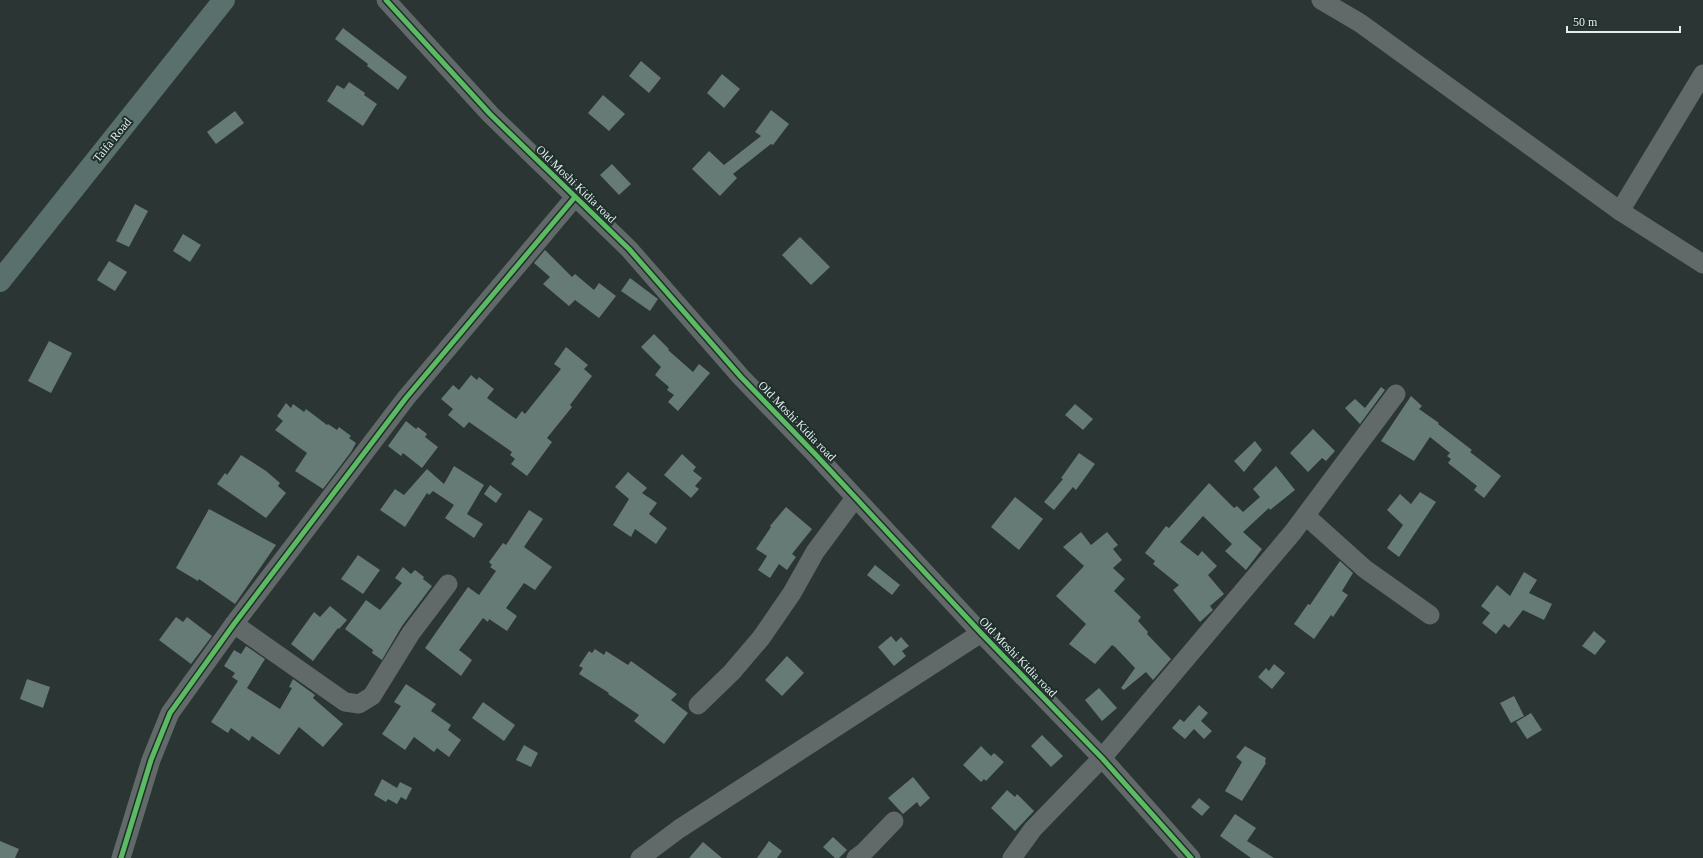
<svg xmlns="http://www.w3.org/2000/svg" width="1703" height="858" font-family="'Times New Roman',serif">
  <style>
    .building { fill: #667a76 }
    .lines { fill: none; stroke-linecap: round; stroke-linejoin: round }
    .minor { stroke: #616a68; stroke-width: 19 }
    .highway { stroke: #59706c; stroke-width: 22 }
    .cycleway-casing { stroke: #1e2e2b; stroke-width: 8 }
    .cycleway { stroke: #5cba63; stroke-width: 5 }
    .labels { text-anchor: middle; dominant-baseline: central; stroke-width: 4; stroke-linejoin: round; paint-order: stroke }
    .street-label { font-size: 12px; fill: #e3eeec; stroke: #1e2e2b }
  </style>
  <rect width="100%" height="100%" fill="#2b3533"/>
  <!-- building -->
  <g class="building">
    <path d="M343 28 407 77 398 90 367 66 368 64 335 39Z"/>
    <path d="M641 61 661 78 649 93 629 76Z"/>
    <path d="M722 74 740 89 724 108 707 93Z"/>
    <path d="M349 82 365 93 364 95 377 104 363 126 327 101 337 85 344 89Z"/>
    <path d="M603 95 625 114 609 131 588 113Z"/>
    <path d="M771 110 789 124 773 145 771 144 733 174 737 178 720 196 692 169 709 151 724 165 761 136 755 132Z"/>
    <path d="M235 111 244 123 216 144 207 132Z"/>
    <path d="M612 164 631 184 619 195 600 175Z"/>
    <path d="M135 204 148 211 129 247 116 241Z"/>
    <path d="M183 234 201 245 190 262 173 251Z"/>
    <path d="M800 237 830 267 811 285 782 255Z"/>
    <path d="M545 250 572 277 575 274 594 290 599 283 616 296 599 318 575 300 569 306 543 284 550 277 534 263Z"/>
    <path d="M109 261 127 272 115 291 97 280Z"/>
    <path d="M630 278 658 299 650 311 621 291Z"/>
    <path d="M654 334 669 349 668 350 693 372 699 364 710 373 678 411 668 402 674 395 667 390 669 387 655 375 661 367 641 347Z"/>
    <path d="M49 341 72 353 51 393 28 381Z"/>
    <path d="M566 347 588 365 584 369 592 376 570 405 572 407 547 438 552 442 527 476 511 464 515 459 510 455 512 452 469 422 464 428 448 415 453 409 441 399 453 385 459 390 471 375 477 380 479 377 494 389 487 398 516 419 522 411 525 414 561 369 554 364Z"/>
    <path d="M1381 387 1385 390 1360 424 1345 408 1355 399 1365 408Z"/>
    <path d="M1411 396 1422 406 1419 409 1439 423 1438 424 1472 450 1470 452 1501 476 1484 498 1474 490 1477 486 1448 463 1451 459 1447 456 1450 453 1430 437 1414 461 1381 441Z"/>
    <path d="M286 403 291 408 293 404 304 412 306 409 327 425 328 424 337 430 339 427 351 436 349 438 356 443 351 452 323 489 295 471 307 453 275 430 283 421 277 416Z"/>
    <path d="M1075 404 1093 419 1083 430 1065 415Z"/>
    <path d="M406 421 416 429 418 427 427 434 425 437 438 447 422 468 403 453 401 456 388 446Z"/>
    <path d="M1313 429 1335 451 1326 461 1322 458 1308 472 1290 453Z"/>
    <path d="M1255 441 1262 450 1244 472 1234 461Z"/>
    <path d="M1079 453 1095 464 1076 490 1073 487 1054 510 1044 502 1063 479 1061 478Z"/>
    <path d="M682 454 696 467 693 471 702 478 695 486 699 489 691 498 664 475Z"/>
    <path d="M241 455 266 471 280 483 278 486 286 493 266 518 217 484 225 473 227 475Z"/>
    <path d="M454 466 484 485 467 514 483 524 474 538 445 518 454 505 433 491 429 495 427 493 405 527 380 510 395 489 404 495 427 469 444 484Z"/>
    <path d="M1276 466 1295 490 1270 510 1269 508 1243 532 1262 549 1246 570 1225 551 1232 544 1203 516 1180 542 1198 556 1202 551 1217 566 1208 575 1224 594 1210 606 1213 610 1200 622 1173 590 1179 585 1153 564 1155 561 1145 553 1166 526 1169 528 1209 483 1234 508 1237 506 1243 512 1260 497 1253 489Z"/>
    <path d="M628 472 647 488 642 493 657 503 649 514 667 528 656 544 635 529 631 537 613 525 629 499 615 487Z"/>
    <path d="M490 485 502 494 496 503 484 494Z"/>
    <path d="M1420 492 1436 502 1399 557 1387 548 1403 525 1387 510 1400 494 1411 504Z"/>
    <path d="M1015 497 1043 519 1019 550 991 527Z"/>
    <path d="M786 507 812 529 792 554 796 557 787 570 779 564 770 578 758 570 767 556 756 549 771 527 770 526Z"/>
    <path d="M209 509 276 545 235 604 199 579 198 581 176 568Z"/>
    <path d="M529 510 543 519 524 547 552 567 535 590 524 583 506 608 517 616 507 631 489 619 488 622 483 618 459 650 472 660 461 676 425 648 468 587 479 595 496 571 490 567 492 565 489 562 503 543 506 545Z"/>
    <path d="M1081 532 1091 545 1107 532 1118 545 1113 549 1122 560 1113 568 1125 579 1114 591 1141 617 1138 621 1148 632 1147 634 1171 659 1153 680 1146 672 1124 690 1121 688 1135 668 1115 647 1112 645 1095 664 1069 644 1086 624 1056 596 1084 566 1063 547Z"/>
    <path d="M358 555 380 570 363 594 341 579Z"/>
    <path d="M1340 561 1353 573 1342 591 1348 595 1333 617 1331 615 1314 639 1294 624 1308 604 1310 605Z"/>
    <path d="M875 565 900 585 892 595 867 575Z"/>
    <path d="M403 567 411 574 415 570 424 577 423 579 432 586 402 626 382 660 372 653 373 650 345 629 366 600 380 610 402 583 395 578Z"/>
    <path d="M1524 572 1537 580 1529 593 1552 604 1544 620 1523 610 1509 628 1504 624 1496 634 1482 623 1490 613 1481 606 1497 585 1510 596Z"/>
    <path d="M330 606 347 620 339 629 338 628 313 661 291 644 314 612 320 617Z"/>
    <path d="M176 617 183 622 187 617 212 636 191 664 159 640Z"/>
    <path d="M1594 631 1606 641 1595 655 1582 646Z"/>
    <path d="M891 636 896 642 901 637 909 646 902 651 906 656 894 666 878 647Z"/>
    <path d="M246 646 265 659 247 688 280 709 292 688 289 687 293 679 315 695 313 698 343 724 323 747 299 727 279 755 252 736 249 741 231 728 228 733 211 722 238 681 232 677 235 673 224 666 234 650 241 654Z"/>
    <path d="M595 649 604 655 606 651 628 665 631 661 677 694 671 700 688 713 664 744 634 721 639 715 608 694 609 693 579 674 583 668 579 666 589 651 592 653Z"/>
    <path d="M787 656 804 673 782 696 765 680Z"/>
    <path d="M1274 664 1285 673 1272 689 1258 677 1266 668 1269 671Z"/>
    <path d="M27 679 50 687 43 708 20 699Z"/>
    <path d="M406 684 436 704 431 711 451 725 448 730 461 740 449 757 437 748 434 752 414 737 405 750 382 734 401 706 394 702Z"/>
    <path d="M1099 688 1117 708 1102 721 1085 700Z"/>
    <path d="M1514 696 1524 716 1511 723 1500 703Z"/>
    <path d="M483 702 515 725 504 741 472 718Z"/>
    <path d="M1199 705 1208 713 1201 721 1212 731 1204 739 1194 729 1185 739 1172 728 1180 719 1184 722Z"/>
    <path d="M1531 713 1542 730 1527 739 1516 722Z"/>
    <path d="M1042 735 1063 756 1051 767 1031 746Z"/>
    <path d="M524 745 538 753 531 767 516 760Z"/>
    <path d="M981 746 991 756 994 753 1004 762 986 781 984 779 981 782 963 765Z"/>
    <path d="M1245 746 1266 758 1265 762 1266 763 1242 801 1225 791 1242 762 1236 757Z"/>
    <path d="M913 777 930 798 920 807 917 802 903 814 888 798Z"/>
    <path d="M382 779 397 788 400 782 412 788 406 800 401 797 397 804 388 799 386 802 374 795Z"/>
    <path d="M1007 790 1015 797 1017 794 1034 811 1015 831 991 808Z"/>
    <path d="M1199 798 1210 807 1202 816 1191 807Z"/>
    <path d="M1235 814 1256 828 1247 841 1274 858H1251L1220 836Z"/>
    <path d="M833 837 847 850 839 858H835L823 847Z"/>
    <path d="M0 841 19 849 15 858H0Z"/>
    <path d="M769 841 782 851 777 858H757Z"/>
    <path d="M703 842 722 858H689Z"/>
  </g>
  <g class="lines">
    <!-- minor -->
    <g class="minor">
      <path d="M386 0 490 114 629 249 741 377 815 454 981 633 1102 758 1191 858"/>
      <path d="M1321 0 1360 23 1620 211 1703 264"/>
      <path d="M1620 211 1703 74"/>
      <path d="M1306 516 1365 569 1430 615"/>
      <path d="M234 624 345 702 359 704 372 696 411 633 448 584"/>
      <path d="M698 705 732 672 761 638 792 593 815 552 855 498"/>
      <path d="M121 858 151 760 170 713 234 624 406 398 575 197"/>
      <path d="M640 858 679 829 981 633"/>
      <path d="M856 858 864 852 894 821"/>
      <path d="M1012 858 1033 829 1102 758 1293 532 1396 394"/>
    </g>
    <!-- highway -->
    <path class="highway" d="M0 281 224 0"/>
    <defs>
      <g id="cycleway">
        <path d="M386 0 490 114 629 249 741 377 815 454 981 633 1102 758 1191 858"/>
        <path d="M121 858 151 760 170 713 234 624 406 398 575 197"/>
      </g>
    </defs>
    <!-- cycleway casing -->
    <use href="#cycleway" class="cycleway-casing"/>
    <!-- cycleway -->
    <use href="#cycleway" class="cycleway"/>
  </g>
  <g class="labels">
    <!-- street labels -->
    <g class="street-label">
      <text transform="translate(112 140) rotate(-51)">Taifa Road</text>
      <text transform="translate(576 184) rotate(44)">Old Moshi Kidia road</text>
      <text transform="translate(797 421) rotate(46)">Old Moshi Kidia road</text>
      <text transform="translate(1018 657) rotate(46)">Old Moshi Kidia road</text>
    </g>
  </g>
  <!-- scale -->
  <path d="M1567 26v6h113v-6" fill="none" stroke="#e3eeec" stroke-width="2"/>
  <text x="1573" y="26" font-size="12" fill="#e3eeec" stroke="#1e2e2b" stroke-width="3" paint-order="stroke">50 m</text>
</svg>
